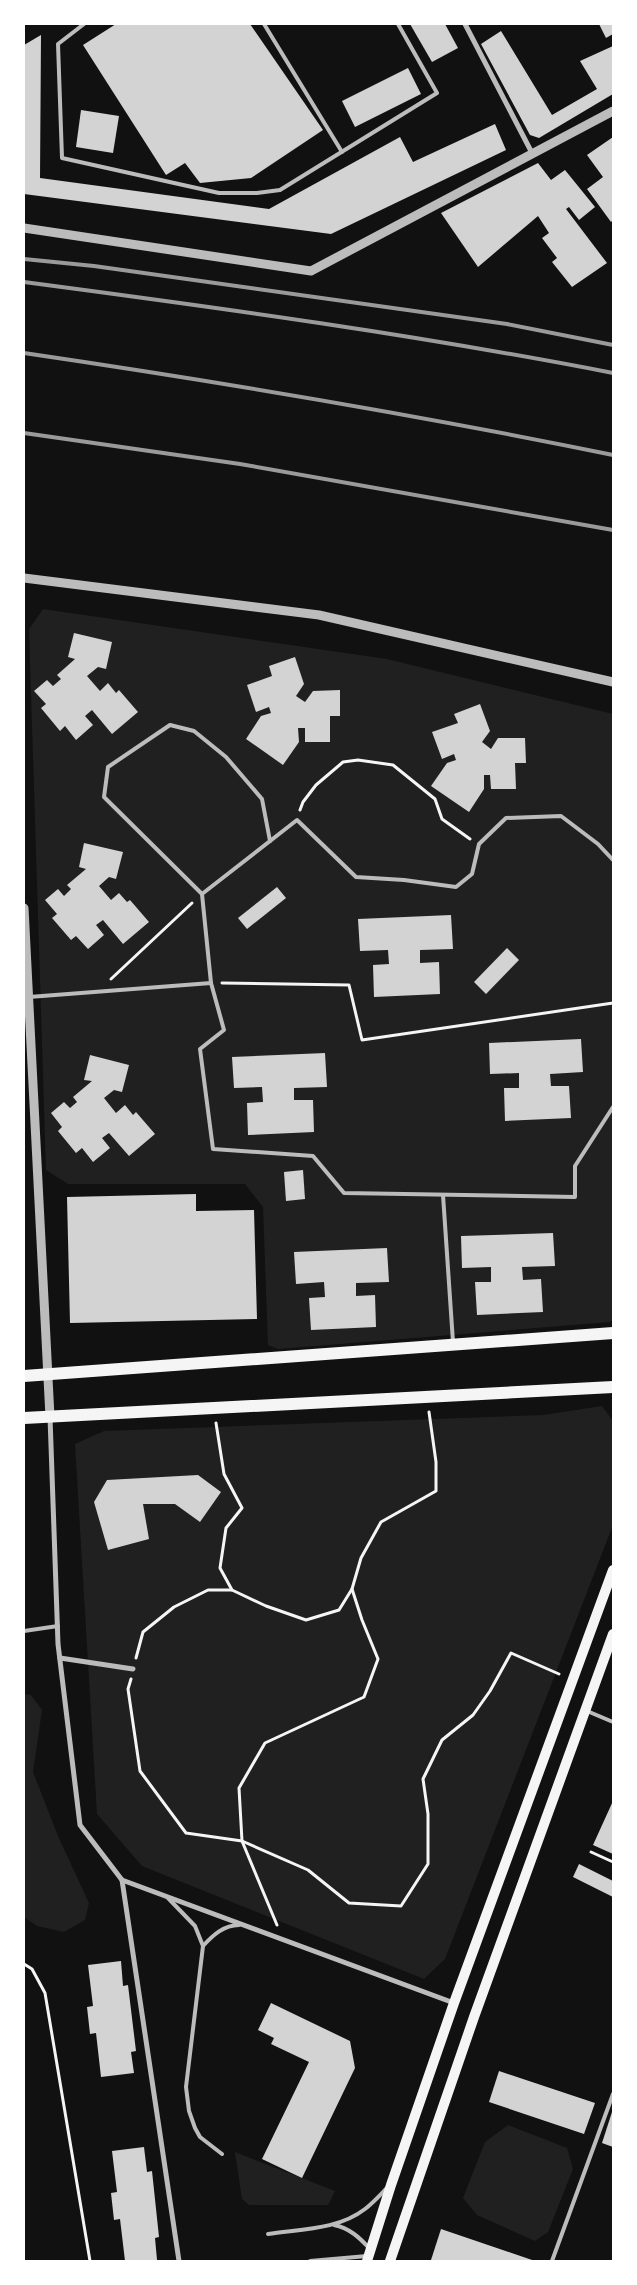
<svg xmlns="http://www.w3.org/2000/svg" width="637" height="2285" font-family="Figtree,sans-serif">
  <style>
    .green { fill: #202020 }
    .building { fill: #d3d3d3 }
    .lines { fill: none; stroke-linecap: round; stroke-linejoin: round }
    .path { stroke: #f5f5f5; stroke-width: 3 }
    .service { stroke: #bcbcbc; stroke-width: 4 }
    .minor { stroke: #bcbcbc; stroke-width: 5 }
    .tertiary { stroke: #bcbcbc; stroke-width: 9 }
    .secondary { stroke: #f5f5f5; stroke-width: 10 }
    .primary { stroke: #f5f5f5; stroke-width: 12 }
    .rail { stroke: #9a9a9a; stroke-width: 4 }
  </style>
  <rect width="100%" height="100%" fill="#111"/>
  <!-- green -->
  <g class="green">
    <path d="M43 609 387 659 613 714V1319L610 1322 278 1349 268 1345 263 1207 245 1184H68L46 1170 29 629Z"/>
    <path d="M602 1406 613 1421V1525L445 1959 424 1979 142 1866 97 1814 75 1444 104 1431 543 1415Z"/>
    <path d="M24 1694 31 1695 42 1710 33 1772 58 1836 89 1903 85 1920 64 1932 37 1926 24 1917Z"/>
    <path d="M508 2125 567 2148 573 2169 548 2232 535 2241 477 2215 463 2198 485 2142Z"/>
    <path d="M235 2152 335 2191 328 2205H249L242 2199Z"/>
  </g>
  <!-- building -->
  <g class="building">
    <path d="M116 24H250L323 130 251 178 200 183 185 163 166 175 83 45Z"/>
    <path d="M410 24H445L458 48 432 62Z"/>
    <path d="M599 24H613V34L606 38Z"/>
    <path d="M501 31 552 115 597 89 580 61 613 46V94L539 138 530 135 481 44Z"/>
    <path d="M41 35 40 178 269 209 400 137 413 162 495 124 506 150 331 234 24 194V45Z"/>
    <path d="M408 68 421 94 355 127 342 101Z"/>
    <path d="M81 110 119 116 113 153 76 147Z"/>
    <path d="M613 137V220L611 222 587 189 603 177 587 155Z"/>
    <path d="M538 163 551 180 565 170 595 207 579 220 569 207 566 209 607 263 572 287 552 262 557 258 542 238 549 233 538 216 478 267 441 213Z"/>
    <path d="M74 633 112 642 106 669 98 667 87 676 100 691 108 683 116 693 119 690 138 712 112 734 92 710 85 716 93 725 76 740 65 726 60 731 41 708 46 704 34 691 47 680 53 686 61 679 57 675 75 659 68 657Z"/>
    <path d="M295 657 304 684 296 696 305 702 313 691 340 690V716H330V742H305V728H298L299 742 283 765 246 739 261 716 271 713 269 707 256 712 247 685 272 676 269 666Z"/>
    <path d="M480 704 490 731 482 742 491 749 498 738H525L526 763H515L516 789H491L490 775H484V789L469 812 431 786 447 763 456 760 454 754 442 759 432 732 458 723 454 714Z"/>
    <path d="M84 843 123 852 116 879 109 877 99 886 111 900 119 893 127 902 130 900 149 922 123 944 103 920 96 925 104 935 88 949 76 936 71 940 52 918 57 914 45 900 58 889 64 896 71 889 67 885 86 869 79 867Z"/>
    <path d="M277 887 286 898 247 929 238 918Z"/>
    <path d="M451 915 453 949 420 950V963L439 962 440 994 374 997 373 965 389 964 388 950 360 951 358 919Z"/>
    <path d="M507 948 519 960 486 994 474 982Z"/>
    <path d="M581 1039 583 1072 550 1074 551 1086H569L571 1118 505 1121 504 1088H519V1073L490 1074 489 1043Z"/>
    <path d="M325 1053 327 1087 294 1088V1100H313L314 1132 248 1135 247 1103 263 1102 262 1087 234 1088 232 1057Z"/>
    <path d="M90 1055 129 1065 122 1092 114 1090 104 1098 116 1113 125 1105 133 1115 136 1112 155 1134 129 1156 109 1133 102 1138 110 1148 93 1162 82 1148 76 1153 58 1131 62 1127 51 1113 64 1102 70 1108 77 1102 73 1097 92 1081 84 1080Z"/>
    <path d="M303 1170 305 1199 286 1201 284 1172Z"/>
    <path d="M196 1194V1211L254 1210 257 1319 70 1323 67 1197Z"/>
    <path d="M553 1233 555 1266 522 1267 523 1280 541 1279 543 1312 477 1315 475 1282H491V1267L462 1268 461 1236Z"/>
    <path d="M387 1248 389 1282 356 1283V1296L375 1295 376 1327 311 1330 309 1298 325 1297 324 1282 296 1284 294 1252Z"/>
    <path d="M198 1475 221 1492 200 1522 175 1504H143L149 1539 108 1550 94 1502 107 1480Z"/>
    <path d="M613 1801V1854L593 1845Z"/>
    <path d="M579 1864 613 1881V1897L573 1877Z"/>
    <path d="M121 1961 123 1986 128 1985 136 2051 131 2052 134 2073 101 2077 96 2033 90 2034 87 2007 93 2006 88 1965Z"/>
    <path d="M271 2003 350 2041 355 2068 302 2178 262 2159 309 2062 271 2044 274 2038 258 2030Z"/>
    <path d="M499 2071 595 2103 584 2134 489 2102Z"/>
    <path d="M612 2112 613 2113V2147L602 2143Z"/>
    <path d="M144 2147 147 2172 152 2171 159 2237 155 2238 157 2260 125 2261 120 2219 114 2220 111 2193 117 2192 112 2151Z"/>
    <path d="M441 2229 535 2261 431 2260Z"/>
  </g>
  <g class="lines">
    <!-- path -->
    <g class="path">
      <path d="M300 810 303 802 316 785 343 762 358 760 393 765 435 799 442 819 470 839"/>
      <path d="M111 979 192 903"/>
      <path d="M222 983 349 985 362 1040 613 1003"/>
      <path d="M216 1423 224 1474 242 1508 226 1528 220 1568 232 1590 266 1606 306 1620 339 1610 352 1589"/>
      <path d="M136 1658 143 1632 174 1607 208 1590H232"/>
      <path d="M131 1679 128 1689 140 1771 186 1833 242 1841 308 1870 349 1903 401 1906 428 1864V1814L423 1779 442 1740 473 1715 490 1691 511 1653 559 1674"/>
      <path d="M591 1852 613 1862"/>
      <path d="M277 1925 242 1841 239 1788 265 1743 364 1697 378 1659 362 1620 352 1589 361 1558 381 1522 436 1491V1462L429 1412"/>
      <path d="M24 1964 32 1969 45 1993 90 2261"/>
    </g>
    <!-- service -->
    <g class="service">
      <path d="M84 24 58 44 62 158 219 193H257L280 190 437 93 398 24"/>
      <path d="M264 24 342 152"/>
      <path d="M613 860 598 844 561 816 506 818 479 844 472 874 456 887 404 880 356 877 297 820 202 894 211 983 224 1030 200 1049 213 1149 313 1156 344 1193 575 1197V1166L613 1107"/>
      <path d="M202 894 104 797 108 767 170 725 194 731 226 757 262 799 270 841"/>
      <path d="M29 997 211 983"/>
      <path d="M443 1195 453 1342"/>
      <path d="M24 1631 58 1626"/>
      <path d="M587 1711 613 1722"/>
      <path d="M168 1898 195 1926 203 1946 186 2087 189 2111 195 2128 200 2137 222 2154"/>
      <path d="M203 1946C213 1935 224 1925 239 1925"/>
      <path d="M334 2225C349 2228 359 2237 369 2248"/>
      <path d="M268 2234C300 2229 338 2230 365 2209 373 2203 380 2195 387 2188"/>
      <path d="M310 2261 367 2256"/>
      <path d="M552 2261 613 2094"/>
    </g>
    <!-- minor -->
    <g class="minor">
      <path d="M465 24 532 153"/>
      <path d="M50 1417 58 1644 80 1825 122 1880 454 2003"/>
      <path d="M60 1658 133 1669"/>
      <path d="M122 1880 179 2261"/>
    </g>
    <!-- tertiary -->
    <g class="tertiary">
      <path d="M24 228 311 271 613 111"/>
      <path d="M24 578 319 615 613 682"/>
      <path d="M24 908 50 1417"/>
    </g>
    <!-- secondary -->
    <g class="secondary">
      <path d="M367 2261 391 2185 454 2003 613 1570"/>
      <path d="M390 2261 474 2017 613 1634"/>
    </g>
    <!-- primary -->
    <g class="primary">
      <path d="M24 1376 613 1333"/>
      <path d="M24 1418 613 1387"/>
    </g>
    <!-- rail -->
    <g class="rail">
      <path d="M24 259 94 266 507 324 613 345"/>
      <path d="M24 282C221 308 418 335 613 373"/>
      <path d="M24 353C221 382 418 415 613 455"/>
      <path d="M24 433 240 464 613 530"/>
    </g>
  </g>
  <!-- border -->
  <rect width="637" height="2285" fill="none" stroke="#ffffff" stroke-width="50"/>
</svg>
